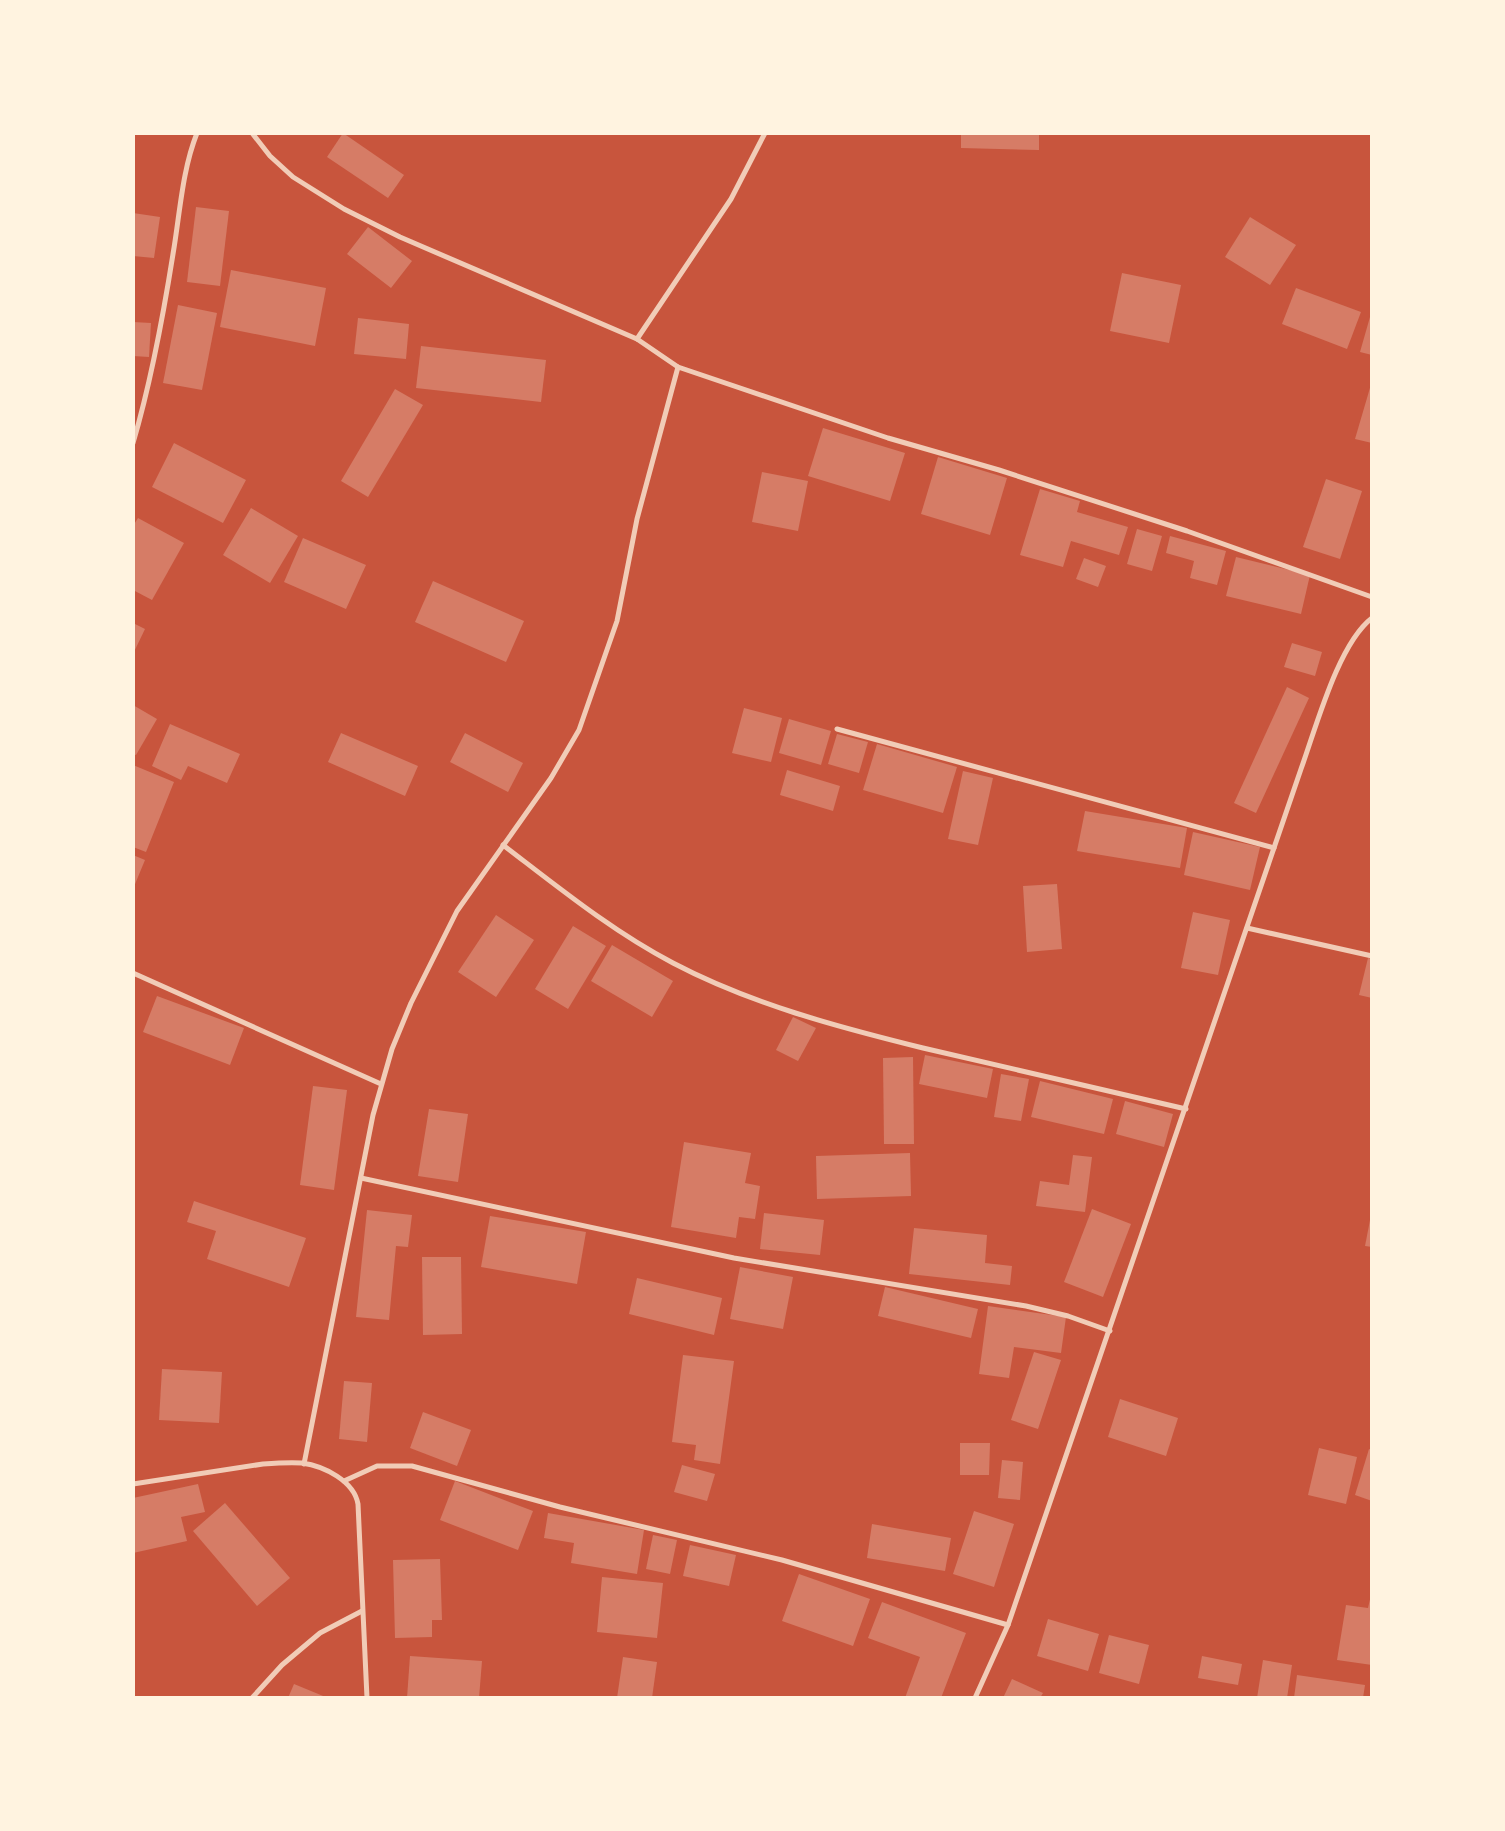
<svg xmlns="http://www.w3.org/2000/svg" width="1505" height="1831" font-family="Helvetica,sans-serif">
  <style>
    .building { fill: #d67c66 }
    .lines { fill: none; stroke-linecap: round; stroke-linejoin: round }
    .service { stroke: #f1ccb7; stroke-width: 5 }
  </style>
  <rect width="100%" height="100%" fill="#c8553d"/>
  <!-- building -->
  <g class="building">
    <path d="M343 133 404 175 388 198 327 157Z"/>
    <path d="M961 133H1039V150L961 148Z"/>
    <path d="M196 207 229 211 220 286 187 282Z"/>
    <path d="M133 213 160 217 154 258 133 256Z"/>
    <path d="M1250 217 1296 245 1270 285 1225 257Z"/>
    <path d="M368 227 412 261 391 288 347 254Z"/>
    <path d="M231 270 326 288 315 346 220 327Z"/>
    <path d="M1122 273 1181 285 1169 343 1110 331Z"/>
    <path d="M1296 288 1361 312 1347 349 1282 324Z"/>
    <path d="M178 305 217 313 202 390 163 383Z"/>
    <path d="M1372 310V355L1360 352Z"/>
    <path d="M358 318 409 324 406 359 354 354Z"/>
    <path d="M133 322 151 323 149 357 133 356Z"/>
    <path d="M421 346 546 360 541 402 416 388Z"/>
    <path d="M1372 381V443L1355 439Z"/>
    <path d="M395 389 423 405 368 497 341 481Z"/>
    <path d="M823 428 905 453 890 501 808 476Z"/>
    <path d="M174 443 246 480 223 523 152 487Z"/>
    <path d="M938 457 1007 478 990 535 921 514Z"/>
    <path d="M762 472 808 481 798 531 752 522Z"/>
    <path d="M1326 479 1362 491 1340 559 1303 547Z"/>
    <path d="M1040 489 1080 501 1077 512 1128 527 1119 555 1071 541 1063 567 1020 555Z"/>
    <path d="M251 508 298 536 270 583 223 555Z"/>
    <path d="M138 518 184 543 152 600 133 590V526Z"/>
    <path d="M1137 529 1162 536 1152 571 1127 564Z"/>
    <path d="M1170 536 1226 551 1217 585 1190 578 1194 561 1166 553Z"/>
    <path d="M303 538 366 565 346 609 284 582Z"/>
    <path d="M1236 557 1310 575 1301 614 1226 596Z"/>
    <path d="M1084 558 1106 566 1098 587 1076 579Z"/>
    <path d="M433 581 524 621 506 662 415 622Z"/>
    <path d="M133 623 145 629 133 654Z"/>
    <path d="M1292 643 1322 652 1315 676 1284 667Z"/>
    <path d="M1287 687 1309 698 1256 813 1234 803Z"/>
    <path d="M133 705 157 719 136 755 133 754Z"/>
    <path d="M744 708 782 718 771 762 732 753Z"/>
    <path d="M789 719 831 731 821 765 779 753Z"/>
    <path d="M170 724 240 754 227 783 188 766 181 780 152 766Z"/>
    <path d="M341 733 418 766 405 796 328 762Z"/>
    <path d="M465 733 523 763 508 792 450 762Z"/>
    <path d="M837 734 868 742 859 773 828 764Z"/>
    <path d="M877 744 957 767 943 813 863 790Z"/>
    <path d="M133 765 174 782 146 852 133 847Z"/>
    <path d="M787 770 840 786 833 811 780 795Z"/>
    <path d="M963 771 993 778 978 845 948 839Z"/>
    <path d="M1085 811 1187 828 1180 868 1077 851Z"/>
    <path d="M1193 832 1260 847 1250 890 1184 875Z"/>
    <path d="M133 855 145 860 133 889Z"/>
    <path d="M1057 884 1062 949 1027 952 1023 886Z"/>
    <path d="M1193 912 1230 920 1218 975 1181 968Z"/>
    <path d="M496 915 534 940 496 997 458 972Z"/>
    <path d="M573 926 606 946 568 1009 535 989Z"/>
    <path d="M612 945 673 981 652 1017 591 981Z"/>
    <path d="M1368 958 1372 959V998L1359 995Z"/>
    <path d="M157 996 244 1028 230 1065 143 1032Z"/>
    <path d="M793 1017 816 1028 798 1061 776 1050Z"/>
    <path d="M925 1055 993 1069 987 1098 919 1084Z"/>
    <path d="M913 1057 914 1144H884L883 1058Z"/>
    <path d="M1001 1074 1029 1079 1021 1121 994 1117Z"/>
    <path d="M1040 1081 1113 1099 1104 1134 1031 1117Z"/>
    <path d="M313 1086 347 1090 334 1190 300 1185Z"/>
    <path d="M1125 1101 1173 1114 1164 1147 1116 1134Z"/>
    <path d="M429 1109 468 1114 458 1182 418 1176Z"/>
    <path d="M684 1142 751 1153 745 1183 760 1186 755 1219 739 1217 736 1238 671 1227Z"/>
    <path d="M910 1153 911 1196 817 1199 816 1156Z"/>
    <path d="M1073 1155 1092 1157 1085 1212 1036 1206 1040 1181 1069 1185Z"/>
    <path d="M194 1201 306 1238 289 1287 207 1259 216 1231 187 1222Z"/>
    <path d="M1092 1209 1131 1224 1103 1297 1064 1282Z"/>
    <path d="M367 1210 412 1215 408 1247 396 1246 389 1320 356 1317Z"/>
    <path d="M764 1213 824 1220 820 1255 760 1249Z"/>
    <path d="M1371 1215H1372V1247L1365 1246Z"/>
    <path d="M490 1216 586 1232 577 1284 481 1267Z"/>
    <path d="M914 1228 987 1235 985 1263 1012 1266 1010 1285 909 1274Z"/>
    <path d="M422 1257H461L462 1334 423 1335Z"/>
    <path d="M740 1267 793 1277 783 1329 730 1319Z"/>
    <path d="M637 1278 722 1298 714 1335 629 1314Z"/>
    <path d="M885 1287 978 1309 971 1338 878 1316Z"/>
    <path d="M988 1306 1066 1317 1061 1353 1014 1347 1009 1378 979 1374Z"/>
    <path d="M1034 1352 1061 1360 1038 1429 1011 1420Z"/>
    <path d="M683 1355 734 1361 720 1464 694 1460 696 1445 672 1442Z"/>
    <path d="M162 1369 222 1372 219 1423 159 1420Z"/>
    <path d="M344 1381 372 1383 367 1442 339 1439Z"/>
    <path d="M1120 1399 1178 1418 1166 1456 1108 1437Z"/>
    <path d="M423 1412 471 1430 457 1466 410 1448Z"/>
    <path d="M960 1443H990L989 1475H960Z"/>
    <path d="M1319 1448 1357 1457 1346 1504 1308 1495Z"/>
    <path d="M1369 1449 1372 1450V1501L1355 1495Z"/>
    <path d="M1002 1460 1023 1462 1020 1500 998 1498Z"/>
    <path d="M682 1465 715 1474 707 1501 674 1492Z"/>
    <path d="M455 1481 533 1511 518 1550 440 1520Z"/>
    <path d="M198 1484 205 1512 181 1517 187 1541 133 1553V1498Z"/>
    <path d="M225 1503 290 1578 257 1606 193 1531Z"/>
    <path d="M974 1511 1014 1524 994 1587 953 1574Z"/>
    <path d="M548 1513 644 1530 637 1574 571 1563 574 1543 544 1538Z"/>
    <path d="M872 1524 951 1538 945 1571 867 1558Z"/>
    <path d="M653 1535 677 1540 670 1574 646 1569Z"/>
    <path d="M690 1545 736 1555 729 1586 683 1576Z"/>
    <path d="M440 1559 442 1620H432V1637L395 1638 393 1560Z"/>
    <path d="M799 1574 870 1599 853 1646 782 1621Z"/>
    <path d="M602 1577 663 1583 657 1638 597 1632Z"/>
    <path d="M1371 1595 1372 1665 1337 1660 1346 1605 1368 1608Z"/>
    <path d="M882 1602 966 1633 941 1698H905L920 1657 868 1638Z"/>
    <path d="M1048 1619 1099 1634 1088 1671 1037 1656Z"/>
    <path d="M1109 1635 1149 1645 1139 1684 1099 1673Z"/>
    <path d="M410 1656 482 1661 479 1698H407Z"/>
    <path d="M1202 1656 1242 1664 1238 1685 1198 1678Z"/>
    <path d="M623 1657 657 1662 652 1698H617Z"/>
    <path d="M1263 1660 1292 1665 1287 1698H1257Z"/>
    <path d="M1297 1675 1365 1685 1363 1698H1294Z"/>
    <path d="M1012 1679 1043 1693 1040 1698H1003Z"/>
    <path d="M294 1684 328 1698H288Z"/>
  </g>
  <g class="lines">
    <!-- service -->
    <g class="service">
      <path d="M252 133 270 156 293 177 344 209 400 237 637 339 678 367"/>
      <path d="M637 339 731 199 765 133"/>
      <path d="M133 443C151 382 163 317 173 254 180 213 182 171 197 133"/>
      <path d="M837 729 1274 848"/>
      <path d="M503 845C558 887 612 931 673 963 751 1004 838 1027 923 1048 1011 1069 1099 1088 1186 1109"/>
      <path d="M1247 928 1372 956"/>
      <path d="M133 973 381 1084"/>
      <path d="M361 1178 734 1258 1026 1306 1068 1316 1110 1331"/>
      <path d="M304 1464 373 1115 392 1049 411 1003 457 911 551 778 579 730 617 621 637 519 678 367 888 438 999 470 1187 531 1372 597"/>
      <path d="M344 1481 377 1466H412L560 1507 782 1560 1008 1625 975 1698"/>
      <path d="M133 1484 263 1464C276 1463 290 1462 302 1463 324 1466 354 1481 358 1504L367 1698"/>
      <path d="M1008 1625 1301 769C1316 728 1338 644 1372 618"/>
      <path d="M252 1698 282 1665 320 1633 362 1611"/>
    </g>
  </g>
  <!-- border -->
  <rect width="1505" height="1831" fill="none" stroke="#fff3e0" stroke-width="270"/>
</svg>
